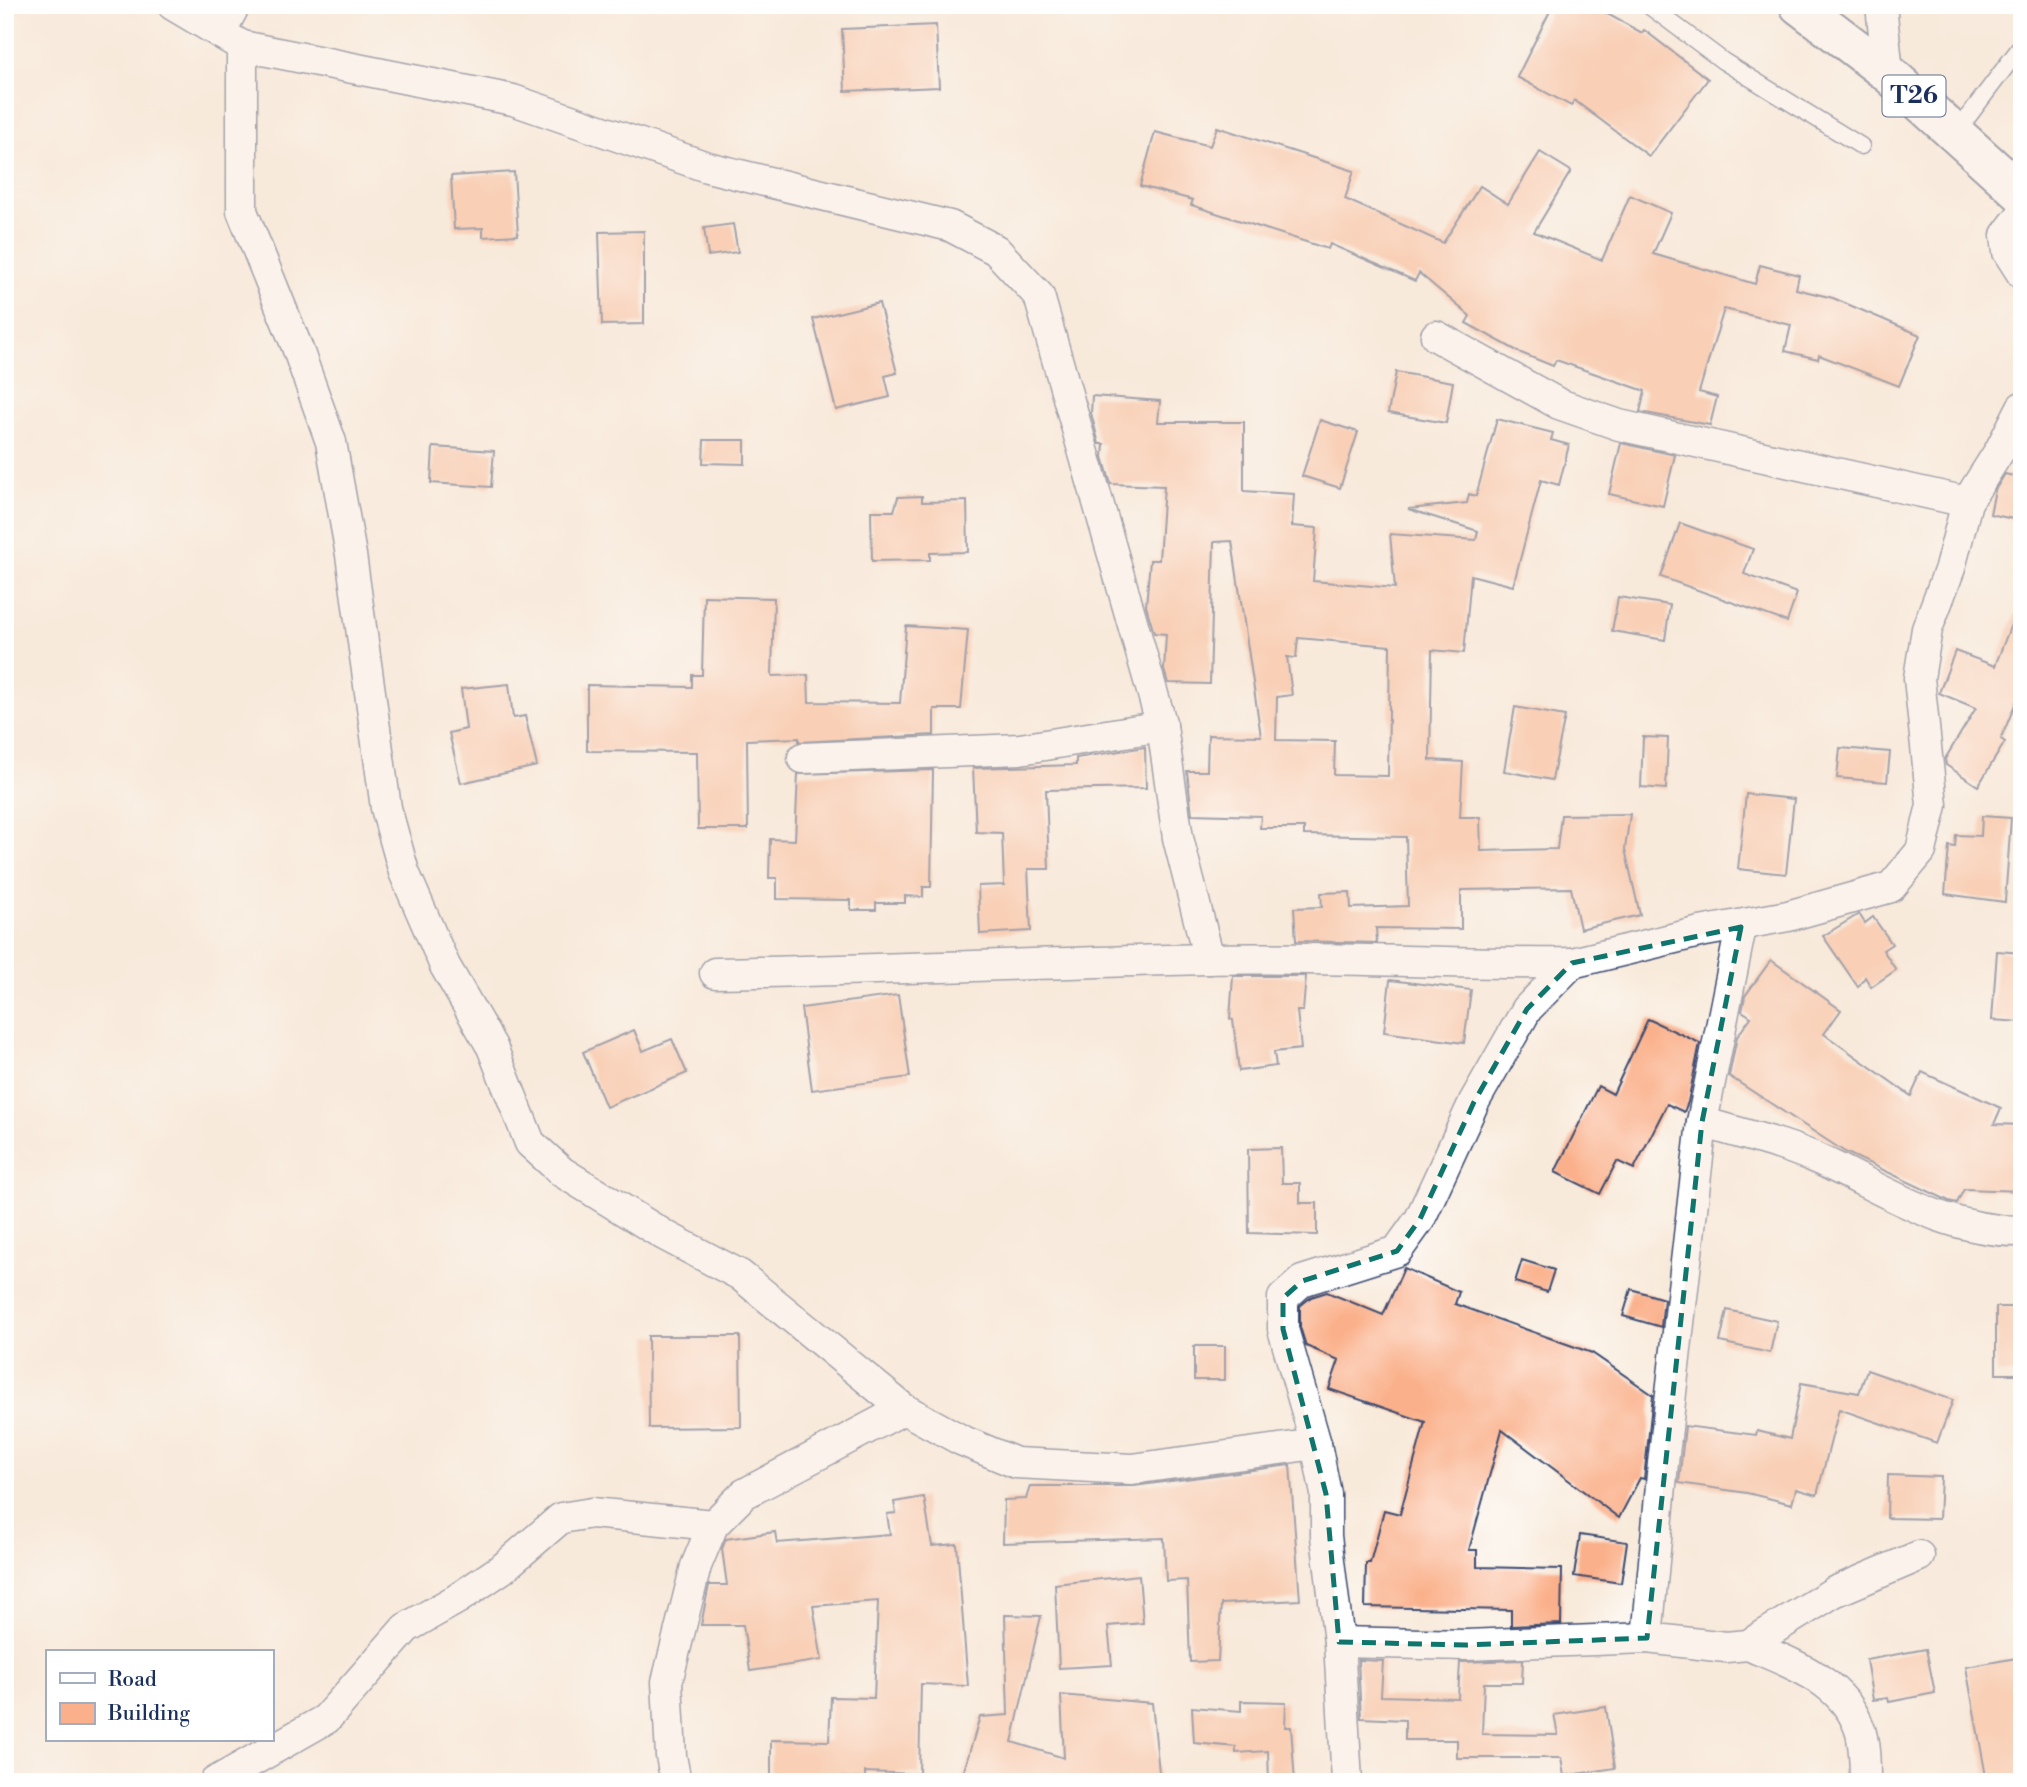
<svg xmlns="http://www.w3.org/2000/svg" width="2027" height="1787" font-family="'Libre Bodoni',serif">
  <style>
    .building { fill: #fab08a; fill-rule: evenodd }
    .lines { fill: none; stroke-linecap: round; stroke-linejoin: round }
    .lane-casing { stroke: #3c4b71; stroke-width: 19 }
    .street-casing { stroke: #3c4b71; stroke-width: 33 }
    .highway-casing { stroke: #3c4b71; stroke-width: 42 }
    .lane { stroke: #fff; stroke-width: 16 }
    .street { stroke: #fff; stroke-width: 30 }
    .highway { stroke: #fff; stroke-width: 38 }
    .marked { fill: none; stroke: #0f766e; stroke-width: 5; stroke-dasharray: 14 9; stroke-linejoin: round }
    .labels { text-anchor: middle; dominant-baseline: central; stroke-width: 7; stroke-linejoin: round; paint-order: stroke }
    .shield { fill: #fff; stroke: #5f6d8e; stroke-width: 2 }
    .shield-label { font-size: 24px; font-weight: bold; fill: #1b2f5e }
  </style>
  <rect width="100%" height="100%" fill="#fff"/>
  <filter id="ink" filterUnits="userSpaceOnUse"><feTurbulence type="fractalNoise" baseFrequency=".0143" numOctaves="2"/><feDisplacementMap in="SourceGraphic" scale="14" xChannelSelector="R" yChannelSelector="G"/><feConvolveMatrix kernelMatrix="1 2 1 2 8 2 1 2 1" color-interpolation-filters="sRGB"/></filter>
  <filter id="wash" filterUnits="userSpaceOnUse"><feTurbulence type="fractalNoise" baseFrequency=".00686" numOctaves="4" result="noise"/><feDisplacementMap in="SourceGraphic" scale="28" xChannelSelector="R" yChannelSelector="G"/><feGaussianBlur stdDeviation="1.57" result="paint"/><feColorMatrix in="noise" values="0 0 0 0 0 0 0 0 0 0 0 0 0 0 0 0 0 1.4 0 .05"/><feComposite in="paint" operator="in"/></filter>
  <g filter="url(#wash)">
    <rect width="100%" height="100%" fill="#f8eada"/>
    <g id="blocks">
      <!-- building -->
      <g class="building">
        <path d="M1553 5H1591L1642 33 1644 30 1708 79 1649 156 1574 100 1571 106 1517 77Z"/>
        <path d="M936 25 939 87 845 91 842 29Z"/>
        <path d="M1217 127 1354 171 1345 199 1443 243 1480 186 1508 204 1540 152 1571 171 1534 232 1602 260 1630 195 1671 213 1653 254 1755 284 1760 265 1799 275 1796 289 1833 298 1920 335 1899 386 1819 355 1818 359 1785 351 1791 325 1724 309 1699 392 1717 397 1710 425 1640 412 1645 391 1556 360 1553 366 1521 353 1466 323 1470 316 1419 273 1415 281 1330 244 1328 249 1191 205 1193 200 1140 186 1155 132 1210 146Z"/>
        <path d="M514 172 518 235 483 237V228L454 229 451 176Z"/>
        <path d="M733 224 738 252 708 256 704 228Z"/>
        <path d="M644 231V324L602 325 599 232Z"/>
        <path d="M879 303 897 373 885 376 890 397 836 410 813 319Z"/>
        <path d="M1396 372 1453 382 1446 423 1388 413Z"/>
        <path d="M1092 396 1160 401 1158 422H1244V491L1294 494 1292 526 1317 528 1313 581 1395 588 1390 534 1476 540 1478 531 1408 509 1467 503 1469 494 1476 496 1497 419 1553 433 1551 440 1569 445 1559 485 1541 480 1513 586 1471 575 1464 653 1432 650 1430 760 1463 762 1460 817H1480L1481 851 1557 849 1561 815 1630 814 1625 849 1640 915 1580 929 1571 888 1461 890V929L1376 928 1377 943 1296 941 1294 908 1322 907 1321 893 1350 892 1351 908 1408 906 1406 837 1304 835V828H1260L1261 816 1192 814 1187 771H1207L1208 735 1261 736 1232 541 1214 542 1210 684 1168 683 1164 670 1166 634 1154 633 1146 606 1150 560H1159L1164 486 1111 484 1103 457 1104 444H1099L1091 413ZM1298 638 1390 646 1388 776 1334 775 1335 741 1276 740 1277 697 1292 695 1287 657 1296 658Z"/>
        <path d="M1320 420 1358 432 1340 488 1302 476Z"/>
        <path d="M704 440H745V464L703 463Z"/>
        <path d="M1621 443 1675 455 1663 506 1609 494Z"/>
        <path d="M433 447 494 451 491 487 431 483Z"/>
        <path d="M2005 474 2022 478V521L1990 514 1995 490Z"/>
        <path d="M922 496V502L967 501 968 552 930 553V560L872 561 871 511H894L898 497Z"/>
        <path d="M1680 523 1753 549 1744 574 1797 593 1787 622 1661 577Z"/>
        <path d="M704 596 774 598 772 676 808 675 809 702 900 703 906 626 968 630 961 709H934V735L799 742V738L747 740 748 829H698L697 752 587 751V685L692 687V675H702Z"/>
        <path d="M1618 597 1670 605 1665 640 1612 631Z"/>
        <path d="M2020 601 2022 687 2001 739 2005 742 1978 786 1946 765 1945 759 1976 708 1939 693 1955 651 1995 666Z"/>
        <path d="M509 684 513 718 525 716 537 766 461 783 449 733 466 729 461 689Z"/>
        <path d="M1515 707 1565 716 1552 780 1504 771Z"/>
        <path d="M1643 737 1668 738 1666 789 1641 787Z"/>
        <path d="M1145 747 1146 788 1046 790 1049 869H1028L1031 931 980 934 978 886 1004 885 1002 833 976 832 973 768 1076 765V758Z"/>
        <path d="M1840 748 1890 752 1887 782 1837 778Z"/>
        <path d="M933 770 931 887H923V897L905 896V903H876V910H851V900L777 899V878H769L770 839 795 840 798 774Z"/>
        <path d="M1746 794 1794 799 1786 874 1738 869Z"/>
        <path d="M1982 816 2011 818 2005 902 1945 894 1949 846 1955 847 1956 835 1981 836Z"/>
        <path d="M1859 914 1865 923 1873 917 1892 944 1883 950 1896 970 1871 987 1865 977 1858 987 1823 936Z"/>
        <path d="M1997 951 2022 953V1022L1992 1020Z"/>
        <path d="M1771 960 1841 1010 1824 1034 1911 1096 1922 1072 2001 1108 1994 1124 2022 1125V1191L1964 1189 1957 1203 1949 1201 1845 1152 1729 1076 1737 1037 1751 1017 1742 1011 1745 996Z"/>
        <path d="M1233 976H1306L1303 1011H1297L1301 1049 1274 1052 1276 1066 1239 1071 1233 1020 1230 1019Z"/>
        <path d="M1390 980 1471 990 1464 1043 1384 1032Z"/>
        <path d="M898 995 910 1077 812 1090 801 1008Z"/>
        <path d="M1648 1019 1700 1043 1688 1102 1684 1112 1667 1104 1634 1169 1617 1161 1600 1194 1555 1172 1598 1086 1613 1094Z"/>
        <path d="M634 1030 643 1051 672 1039 687 1073 606 1107 583 1052Z"/>
        <path d="M1281 1148 1282 1183H1300V1203H1317V1235L1249 1233 1248 1149Z"/>
        <path d="M1522 1260 1554 1270 1547 1292 1515 1282Z"/>
        <path d="M1404 1268 1459 1292 1455 1304 1592 1353 1653 1395 1644 1479 1640 1478 1619 1518 1502 1430 1469 1550H1477V1567L1562 1569 1561 1624 1511 1626V1610L1365 1607 1366 1563H1370L1384 1510 1400 1514 1425 1422 1329 1389 1339 1360 1306 1346 1300 1327V1306L1311 1297 1327 1292 1383 1315Z"/>
        <path d="M1631 1289 1664 1299 1661 1327 1623 1316Z"/>
        <rect x="1996" y="1307" width="26" height="67"/>
        <path d="M1727 1310 1777 1321 1770 1353 1720 1342Z"/>
        <path d="M648 1336H740L741 1427 649 1428Z"/>
        <rect x="1194" y="1346" width="31" height="34"/>
        <path d="M1867 1370 1953 1400 1937 1443 1839 1409 1817 1495 1796 1489 1792 1504 1747 1493 1679 1483 1685 1426 1756 1435 1757 1431 1790 1439 1801 1383 1859 1393Z"/>
        <path d="M1290 1465 1300 1600 1221 1604 1218 1661 1190 1662 1187 1580 1166 1581 1164 1538 1003 1543 1004 1500 1026 1499 1030 1486H1134Z"/>
        <path d="M1888 1475 1941 1477 1939 1519 1887 1518Z"/>
        <path d="M924 1497 932 1546 957 1544 968 1686 921 1684 919 1774 865 1772V1778L823 1777V1782H771V1740L829 1741 831 1697 874 1698 878 1601 813 1606 822 1660 750 1671 743 1625H701L709 1585H727L722 1549 726 1539 775 1532 777 1543 890 1534 887 1514 896 1513 894 1502Z"/>
        <path d="M1580 1535 1627 1542 1621 1583 1574 1576Z"/>
        <path d="M1139 1575 1143 1623 1108 1626 1112 1665 1059 1668 1055 1584Z"/>
        <path d="M1005 1615 1041 1616 1012 1742 1064 1758 1061 1695 1152 1703 1160 1782H977L962 1777 980 1717 1008 1715Z"/>
        <path d="M1926 1649 1935 1693 1889 1702 1888 1698 1873 1700 1866 1660Z"/>
        <path d="M2022 1657V1782H1987L1966 1667Z"/>
        <path d="M1358 1660 1383 1661 1381 1696 1458 1698 1460 1662 1523 1660 1522 1683H1484L1482 1734 1558 1735 1554 1715 1606 1707 1615 1768 1564 1776 1561 1758H1457V1740H1405V1720L1361 1718Z"/>
        <path d="M1241 1701 1286 1702 1285 1727H1291L1295 1782H1269L1268 1751 1236 1753V1747L1194 1743 1192 1707 1241 1711Z"/>
      </g>
    </g>
  </g>
  <g filter="url(#ink)">
    <use href="#blocks" fill-opacity="0" stroke="#3c4b71" stroke-width="2"/>
    <g class="lines">
      <defs>
        <g id="lane">
          <path d="M1648 5 1723 61 1861 146"/>
          <path d="M1955 134 2022 45"/>
        </g>
        <g id="street">
          <path d="M173 5 242 46V211L297 347 331 442 351 555 386 808 404 872 445 966 492 1047 530 1143 562 1172 664 1235 740 1275 904 1409 961 1440 1016 1463 1132 1469 1316 1444"/>
          <path d="M1881 5 1888 73"/>
          <path d="M220 33 235 5"/>
          <path d="M242 46 513 100 707 167 950 226 996 250 1039 296 1162 726 1178 838 1209 959"/>
          <path d="M2022 214 2006 235 2008 252 2022 274"/>
          <path d="M1436 336 1559 404 1619 425 1967 502"/>
          <path d="M803 758 1020 749 1162 726"/>
          <path d="M715 973C879 970 1043 963 1207 959 1328 956 1450 965 1572 963"/>
          <path d="M1702 1122C1740 1134 1784 1143 1820 1160 1887 1191 1945 1232 2022 1231"/>
          <path d="M1647 1638 1663 1463 1702 1122 1741 927"/>
          <path d="M1339 1642 1466 1645 1647 1638 1726 1647 1748 1645 1834 1592 1919 1556"/>
          <path d="M1748 1645C1790 1663 1842 1680 1859 1727 1865 1742 1865 1765 1865 1782"/>
          <path d="M215 1782 326 1719 406 1628 457 1599 503 1568 561 1518 592 1513 713 1525"/>
          <path d="M676 1782 671 1756 667 1682 696 1566 713 1525 744 1494 904 1409"/>
          <path d="M1347 1782 1339 1642 1326 1536V1494L1316 1444 1283 1329V1298L1302 1281 1397 1251 1420 1219 1474 1102 1527 1009 1572 963 1700 932 1788 916 1891 887 1921 851 1932 805 1919 678 1927 629 1950 568 1967 502 2000 450 2022 407"/>
        </g>
        <path id="highway" d="M1799 5 1888 73 2022 194"/>
      </defs>
      <!-- lane casing -->
      <use href="#lane" class="lane-casing"/>
      <!-- street casing -->
      <use href="#street" class="street-casing"/>
      <!-- highway casing -->
      <use href="#highway" class="highway-casing"/>
      <!-- lane -->
      <use href="#lane" class="lane"/>
      <!-- street -->
      <use href="#street" class="street"/>
      <!-- highway -->
      <use href="#highway" class="highway"/>
    </g>
  </g>
  <!-- marked area -->
  <path d="M0 0H2027V1787H0ZM1741 927 1702 1122 1647 1638 1466 1645 1339 1642 1326 1494 1283 1329V1298L1302 1281 1397 1251 1420 1219 1474 1102 1527 1009 1572 963Z" fill="#f8eada" fill-opacity=".55" fill-rule="evenodd"/>
  <path class="marked" d="M1741 927 1702 1122 1647 1638 1466 1645 1339 1642 1326 1494 1283 1329V1298L1302 1281 1397 1251 1420 1219 1474 1102 1527 1009 1572 963Z"/>
  <g class="labels">
    <!-- shield labels -->
    <rect class="shield" x="1882.5" y="75.5" width="63" height="41" rx="5"/>
    <g class="shield-label">
      <text x="1914" y="96">T26</text>
    </g>
  </g>
  <!-- margin -->
  <rect width="2027" height="1787" fill="none" stroke="#fff" stroke-width="28"/>
  <!-- legend -->
  <rect x="46" y="1650" width="228" height="91" fill="#ffffff" stroke="#a4acbf" stroke-width="2"/>
  <rect x="60" y="1673" width="35" height="10" fill="#ffffff" stroke="#a4acbf" stroke-width="2"/>
  <text x="108" y="1686" font-size="21" fill="#1b2f5e">Road</text>
  <rect x="60" y="1703" width="35" height="21" fill="#fab08a" stroke="#a4acbf" stroke-width="2"/>
  <text x="108" y="1720" font-size="21" fill="#1b2f5e">Building</text>
</svg>
